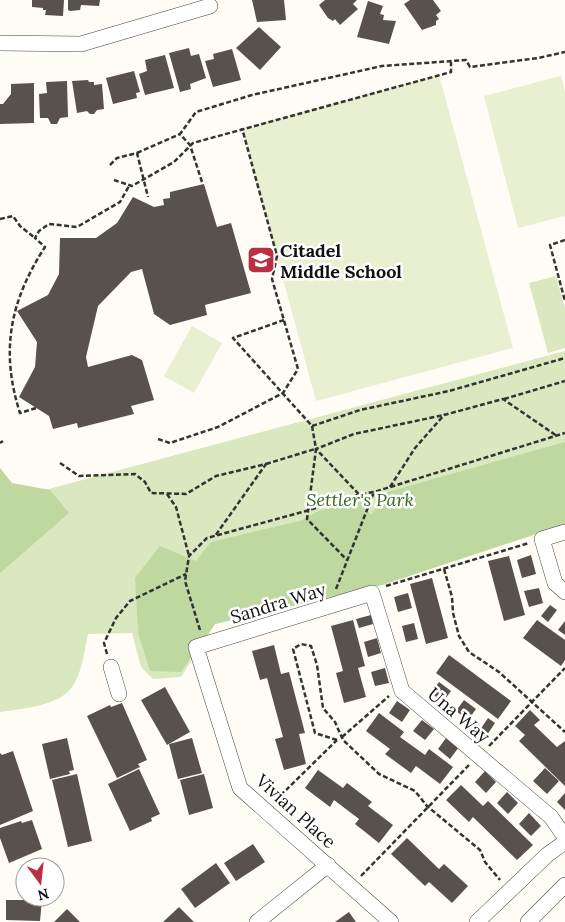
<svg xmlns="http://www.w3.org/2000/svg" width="565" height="922" font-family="Lora,serif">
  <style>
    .green { fill: #d9e8bf }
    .forest { fill: #bfd89f }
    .pitch { fill: #e8f0d1 }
    .building { fill: #59514e }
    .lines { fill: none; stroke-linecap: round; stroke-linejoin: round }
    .minor-casing { stroke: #444; stroke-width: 16 }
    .path { stroke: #333; stroke-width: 2.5; stroke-dasharray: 5 2.5; stroke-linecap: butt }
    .minor { stroke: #fff; stroke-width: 15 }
    .labels { text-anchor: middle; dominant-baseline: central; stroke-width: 5; stroke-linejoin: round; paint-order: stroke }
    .poi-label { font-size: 18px; font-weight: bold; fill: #111; stroke: #fff; text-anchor: start }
    .park-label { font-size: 18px; font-style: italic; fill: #386623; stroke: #fff }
    .street-label { font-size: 18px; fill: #111; stroke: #fff }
  </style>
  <rect width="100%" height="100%" fill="#fefcf5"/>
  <!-- green -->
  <g class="green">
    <path d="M556 276 565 308V348L548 353 529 283Z"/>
    <path d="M565 351V525L382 585 215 624 181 677 153 679 141 667 132 633 88 634C84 653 81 684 64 695 47 707 19 709 0 712V502Z"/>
  </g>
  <!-- forest -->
  <g class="forest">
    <path d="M565 442V524L382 585 215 624 181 672 150 671 138 633 135 578 160 546 196 561 211 542 303 520 316 512 358 498 371 515 387 492Z"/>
    <path d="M0 468 12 483 50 490 69 513 0 573Z"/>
  </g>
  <!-- pitch -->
  <g class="pitch">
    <path d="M439 75 513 348 316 401 242 128Z"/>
    <path d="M561 76 565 92V216L518 228 484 96Z"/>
    <path d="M192 326 222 343 194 393 164 376Z"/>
  </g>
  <!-- building -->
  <g class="building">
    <path d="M32 0H64L63 16 45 15 46 10H43V8L32 7Z"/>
    <path d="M68 0H100L99 6 81 5 80 10 70 11 68 10Z"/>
    <path d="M252 0H284L286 20 257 22Z"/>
    <path d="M325 0H357L353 4 358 9 340 25 335 19 333 21 328 18 319 5Z"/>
    <path d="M410 0H433L441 11 436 15 439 19 436 21V25L422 30 404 4Z"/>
    <path d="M368 1 383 6 380 14 384 15 383 20 396 21 389 44 357 37Z"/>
    <path d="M259 27 281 47 260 70 236 48Z"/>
    <path d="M189 48 191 56 199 54 206 78 190 84 191 89 180 92 169 53Z"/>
    <path d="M232 49 241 80 213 87 205 61 214 59 213 54Z"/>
    <path d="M165 55 174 88 145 95 139 74 147 71 145 60Z"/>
    <path d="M134 71 140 92 136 93 137 98 113 104 106 78Z"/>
    <path d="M88 80 89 82H94V85L102 84 104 109 97 110 94 114H90L87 111 77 113 72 81Z"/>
    <path d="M67 81 68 117 60 118 57 124H51L48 118H40L39 94 47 93 46 82Z"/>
    <path d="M34 83V123L0 124V104H3L11 94V84Z"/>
    <path d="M204 184 217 227 231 223 251 293 205 305 207 315 170 325 154 314 142 269 131 272 98 306 86 357 88 367 132 355 142 360 154 400 131 406 134 414 78 428 77 423 53 429 49 416 19 397 35 367 37 342 17 311 48 295 59 274 60 238H96L117 223 133 197 154 207 164 205 163 199 170 198V192Z"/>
    <path d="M531 555 536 574 522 578 517 560Z"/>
    <path d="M509 556 525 615 504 621 488 561Z"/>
    <path d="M432 578 448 638 426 644 410 584Z"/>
    <path d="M539 588 543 603 529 607 524 591Z"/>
    <path d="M408 593 412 608 398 612 394 597Z"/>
    <path d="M550 605 557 610 548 622 541 616Z"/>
    <path d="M371 615 373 624 359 628 356 619Z"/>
    <path d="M353 620 365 666 358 668 366 697 344 703 336 673 343 671 331 626Z"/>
    <path d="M537 620 565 640V660L561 666 523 638Z"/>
    <path d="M565 621V635L558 630Z"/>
    <path d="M414 623 418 639 406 642 402 626Z"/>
    <path d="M377 638 381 653 368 657 364 642Z"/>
    <path d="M274 645 281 674 289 672 305 733 299 734 306 764 284 770 275 739 283 737 267 678 260 680 252 651Z"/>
    <path d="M449 655 511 701 498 719 436 673Z"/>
    <path d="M385 668 389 683 375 686 371 672Z"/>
    <path d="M439 682 451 691 443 702 431 693Z"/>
    <path d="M165 687 190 732 167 745 141 700Z"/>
    <path d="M464 700 476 709 468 720 456 711Z"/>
    <path d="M397 701 410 710 402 722 389 713Z"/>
    <path d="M122 703 147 760 138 764 140 767 117 778 87 716 110 705 111 707Z"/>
    <path d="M530 710 540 720 534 725 557 747 565 741V786L519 741 525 735 515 726Z"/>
    <path d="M379 713 404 732 400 737 425 755 429 749 453 767 440 784 416 766 411 773 385 754 390 749 366 731Z"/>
    <path d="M488 718 495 723 487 735 480 730Z"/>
    <path d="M422 720 434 729 425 740 413 731Z"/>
    <path d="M67 738 74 770 69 771 70 774 50 779 42 744Z"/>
    <path d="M192 738 202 773 178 779 169 744Z"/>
    <path d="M446 738 459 747 450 759 438 749Z"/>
    <path d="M13 751 33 811 0 825V753L2 755Z"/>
    <path d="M545 768 559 781 547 794 533 781Z"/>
    <path d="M139 769 160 814 151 818 152 821 130 831 108 784Z"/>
    <path d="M318 770 343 788 347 783 372 802 368 806 393 825 379 843 355 824 359 819 334 800 330 807 305 788Z"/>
    <path d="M485 771 496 782 486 793 475 782Z"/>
    <path d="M77 774 92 841 68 847 52 780Z"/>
    <path d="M204 774 213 808 189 815 180 780Z"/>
    <path d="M461 785 483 806 488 801 533 845 517 860 473 817 469 822 446 800Z"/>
    <path d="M507 792 518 803 508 814 497 803Z"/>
    <path d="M565 793V810L557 802Z"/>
    <path d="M529 813 541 826 531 836 519 824Z"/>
    <path d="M32 820 42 849 9 863 0 838V828L21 821 22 823Z"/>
    <path d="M407 838 439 869 444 864 468 886 452 903 429 882 425 886 391 854Z"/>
    <path d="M253 844 265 862 236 881 224 863Z"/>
    <path d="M216 863 230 883 195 908 181 889Z"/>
    <path d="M6 900H42L40 921 6 920Z"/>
    <path d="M179 907 194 922H163Z"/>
    <path d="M67 909 80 922H54Z"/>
    <path d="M349 912 356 922H335Z"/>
  </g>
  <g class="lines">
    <defs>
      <g id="minor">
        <path d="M0 43 81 44 210 6"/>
        <path d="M565 532 542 539 555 583 565 592"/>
        <path d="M111 667 119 694"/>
        <path d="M257 922 328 865"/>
        <path d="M391 922 240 788 196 647 372 593 402 691 551 817 565 837"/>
        <path d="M477 922 547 855 565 842"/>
        <path d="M528 922 565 885"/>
      </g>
    </defs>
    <!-- minor casing -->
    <use href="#minor" class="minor-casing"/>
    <!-- path -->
    <g class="path">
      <path d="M137 153 180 134"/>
      <path d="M110 165 117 158 137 153 148 197"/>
      <path d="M114 180 132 186 174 162 193 143 451 72V62"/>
      <path d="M202 182 190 145 180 134 196 112 252 95 382 66 466 60 470 67 538 58 565 52"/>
      <path d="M0 219 13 216 20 226 35 238"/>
      <path d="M565 240 550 245 565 301"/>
      <path d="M284 320 233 338 312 426 360 410 449 391 565 358"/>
      <path d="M504 399 565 381"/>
      <path d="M36 408 20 413C0 351 10 301 45 247L35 238 39 231 49 224 77 227 120 202 129 186"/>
      <path d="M312 426 316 449 307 519 347 560"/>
      <path d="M158 439 170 443 218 427 283 393 298 369 272 279 277 256 242 128"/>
      <path d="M0 443 3 441"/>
      <path d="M60 463 79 476 135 474 145 482 151 493 186 494 216 476 266 464 215 536"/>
      <path d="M266 464 315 449"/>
      <path d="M390 487 415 448 444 415 503 399 557 436"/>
      <path d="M167 494 176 507 189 556"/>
      <path d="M369 505 316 449 354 434 444 415"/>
      <path d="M444 569 452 597 453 613 459 636 469 652 499 672 565 732"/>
      <path d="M386 586 529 543"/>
      <path d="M336 589 374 492"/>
      <path d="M200 630 185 581 189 556 207 538 306 511 361 494 374 492 565 433"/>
      <path d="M107 654 104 643 116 618 130 601 186 574"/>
      <path d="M342 737 389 696"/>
      <path d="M337 740 315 733 293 649 301 644 311 646 317 665 323 708 335 722 343 740 379 774 415 791 427 806 480 850 485 862 500 880"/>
      <path d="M489 746 565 668"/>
      <path d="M275 801 337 740"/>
      <path d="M361 876 469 765"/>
    </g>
    <!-- minor -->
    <use href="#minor" class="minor"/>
  </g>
  <!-- icons -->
  <defs>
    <symbol id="school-square" viewBox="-11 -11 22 22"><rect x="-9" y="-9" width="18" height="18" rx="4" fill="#bb2f44" stroke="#fff"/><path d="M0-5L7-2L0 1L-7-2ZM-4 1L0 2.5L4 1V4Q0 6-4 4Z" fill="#fff"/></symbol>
  </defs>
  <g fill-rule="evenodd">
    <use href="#school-square" x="245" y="244" width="32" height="32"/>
  </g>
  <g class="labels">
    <!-- poi labels -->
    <g class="poi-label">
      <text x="280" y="250">Citadel<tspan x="280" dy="21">Middle School</tspan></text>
    </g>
    <!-- park labels -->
    <g class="park-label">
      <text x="360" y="499">Settler's Park</text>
    </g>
    <!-- street labels -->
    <g class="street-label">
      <text transform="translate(278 603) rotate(-17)">Sandra Way</text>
      <text transform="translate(459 715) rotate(40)">Una Way</text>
      <text transform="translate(296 811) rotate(42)">Vivian Place</text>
    </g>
  </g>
  <!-- north arrow -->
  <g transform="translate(40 882) rotate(165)"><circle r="24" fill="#ffffff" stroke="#a0a0a0"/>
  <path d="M0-4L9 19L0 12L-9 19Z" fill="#bb2f44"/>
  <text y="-8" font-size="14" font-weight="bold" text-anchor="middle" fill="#111111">N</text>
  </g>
</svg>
